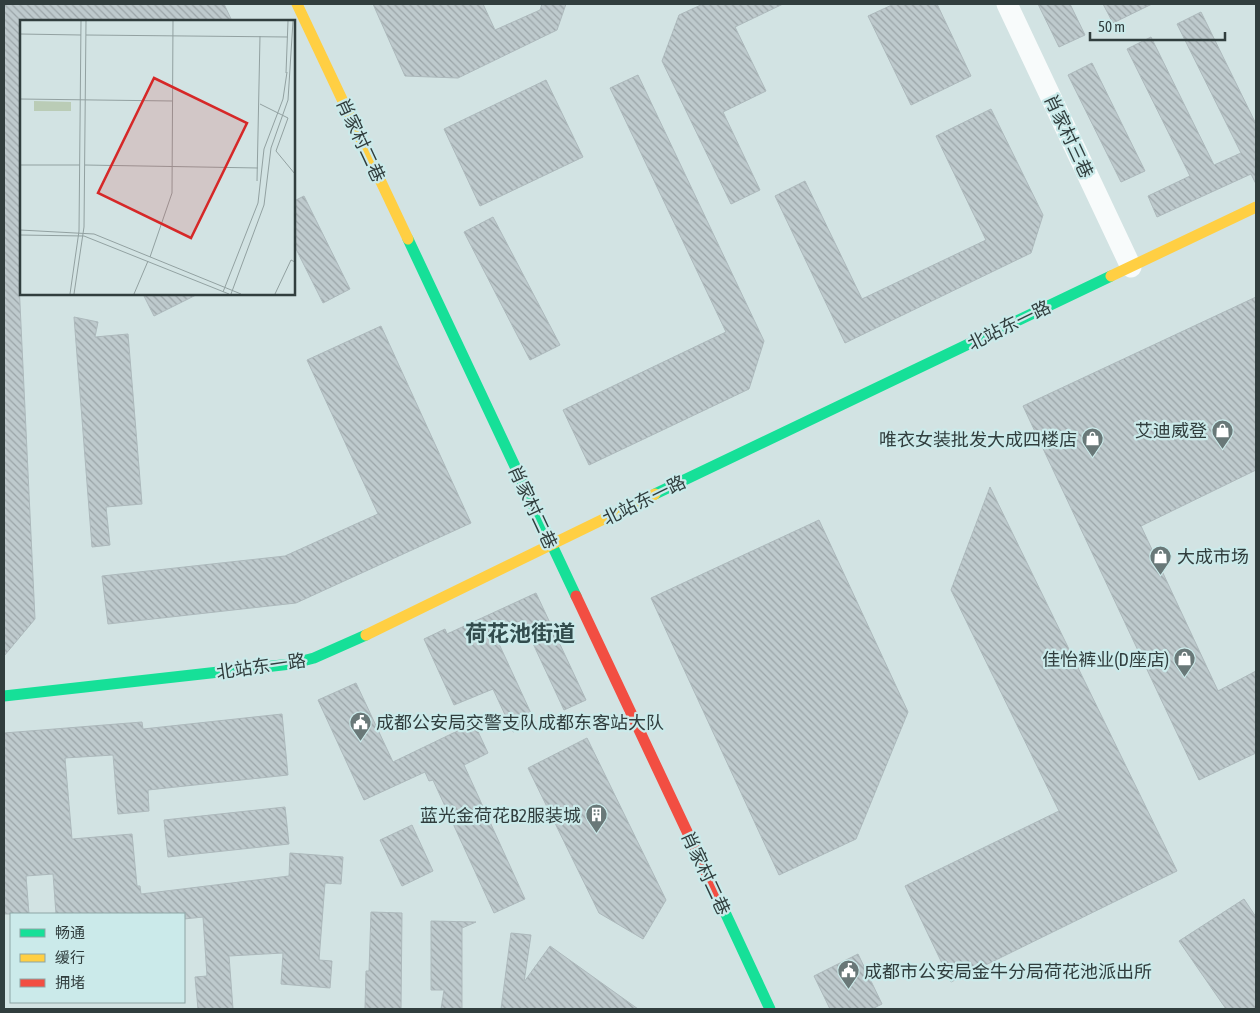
<svg xmlns="http://www.w3.org/2000/svg" width="1260" height="1013" font-family="'Asap Condensed','Noto Sans SC',sans-serif">
  <style>
    .building { fill: url(#building-back-hatch); stroke: #adb9bc }
    .lines { fill: none; stroke-linecap: round; stroke-linejoin: round }
    .street { stroke: #f8fbfb; stroke-width: 21 }
    .fast { stroke: #16e098; stroke-width: 11 }
    .slow { stroke: #ffcf43; stroke-width: 11 }
    .jam { stroke: #f24e42; stroke-width: 11 }
    .labels { text-anchor: middle; dominant-baseline: central; stroke-width: 4.5; stroke-linejoin: round; paint-order: stroke }
    .street-label { font-size: 18px; fill: #313e3e; stroke: #cbeaea }
    .poi-label { font-size: 18px; fill: #313e3e; stroke: #cbeaea; text-anchor: end }
    .district-label { font-size: 22px; font-weight: bold; fill: #324c4d; stroke: #cbeaea }
    .inset-road { fill: none; stroke: #92a1a1; stroke-width: 1 }
    .view { fill: #d62828; fill-opacity: 0.15; stroke: #d62828; stroke-width: 2.5 }
    .inset-edge { fill: none; stroke: #313e3e; stroke-width: 2.5 }
  </style>
  <defs>
    <pattern id="building-back-hatch" width="6" height="6" patternUnits="userSpaceOnUse" patternTransform="scale(1.25)"><rect width="6" height="6" fill="#becacd"/><path d="M-1 5l2 2M0 0l6 6M5-1l2 2" fill="none" stroke="#9ba5a8"/></pattern>
  </defs>
  <rect width="100%" height="100%" fill="#d2e3e3"/>
  <!-- building -->
  <g class="building">
    <path d="M4 4H224L232 21H21V282L19 283 35 619 4 656Z"/>
    <path d="M373 4H483L495 30 540 10 542 4H566L557 30 458 78 405 76Z"/>
    <path d="M703 4H783L735 27 766 91 723 112 760 190 731 204 662 61 679 15Z"/>
    <path d="M894 4H937L971 76 911 105 868 16Z"/>
    <path d="M1038 4H1070L1085 35 1059 47Z"/>
    <path d="M1103 4H1152L1113 23Z"/>
    <path d="M1201 12 1256 124V184L1251 174 1157 217 1148 196 1190 176 1127 49 1151 37 1214 165 1241 153 1177 24Z"/>
    <path d="M1092 63 1145 171 1121 182 1068 75Z"/>
    <path d="M638 75 764 341 749 389 589 465 563 410 726 332 610 88Z"/>
    <path d="M546 80 583 157 480 206 444 129Z"/>
    <path d="M991 109 1043 215 1031 253 845 343 775 196 805 181 862 299 986 240 936 136Z"/>
    <path d="M304 196 350 289 323 303 294 245V201Z"/>
    <path d="M493 217 560 345 530 360 464 232Z"/>
    <path d="M143 294H198L154 316Z"/>
    <path d="M1256 297V470L1141 526 1218 691 1256 671V753L1199 780 1023 406Z"/>
    <path d="M74 317 98 322 95 337 128 334 142 504 106 507 110 545 92 547Z"/>
    <path d="M381 326 471 523 296 603 108 624 102 576 285 556 378 514 307 360Z"/>
    <path d="M990 487 1177 871 951 982 905 886 1059 811 951 590Z"/>
    <path d="M819 520 908 712 856 839 779 875 651 598Z"/>
    <path d="M536 593 586 700 564 710 522 620 494 633 535 722 513 732 493 689 454 705 424 639 445 629 447 634Z"/>
    <path d="M356 683 393 762 474 723 488 753 464 765 525 899 494 913 433 780 429 781 425 772 364 800 318 700Z"/>
    <path d="M282 714 288 775 148 790 149 811 118 814 113 755 65 758 72 839 132 834 137 886H140L141 894 289 876 290 853 343 857 341 884 325 883 319 960 332 961 330 988 281 984 283 953 229 956 233 1009H198L195 977 207 976 203 917 184 919V914H56L53 874 26 876 29 914H4V733L142 722 143 729Z"/>
    <path d="M587 738 666 900 643 939 599 913 528 768Z"/>
    <path d="M285 807 289 844 168 857 164 820Z"/>
    <path d="M412 825 433 871 402 886 380 840Z"/>
    <path d="M1244 899 1256 917V1009H1226L1179 941Z"/>
    <path d="M371 912 402 913 401 1009H365L366 971H369Z"/>
    <path d="M431 921 476 922 462 928V1009H441L444 990H431Z"/>
    <path d="M511 933 531 935 524 982 550 946 638 1009H501Z"/>
    <path d="M858 954 882 1004 872 1009H830L814 976Z"/>
  </g>
  <g class="lines">
    <!-- street -->
    <path class="street" d="M1007 4 1131 267"/>
    <!-- fast -->
    <g class="fast">
      <path d="M408 239 576 596"/>
      <path d="M655 494 1111 276"/>
      <path d="M4 696 291 664 314 658 366 635"/>
      <path d="M723 908 770 1009"/>
    </g>
    <!-- slow -->
    <g class="slow">
      <path d="M297 4 408 239"/>
      <path d="M1111 276 1256 207"/>
      <path d="M366 635 655 494"/>
    </g>
    <!-- jam -->
    <path class="jam" d="M576 596 723 908"/>
  </g>
  <!-- icons -->
  <defs>
    <symbol id="shop-pin" viewBox="-11 -11 22 30"><path d="M0 17L-7.5 6A9.5 9.5 0 1 1 7.5 6Z" fill="#697878" stroke="#cbeaea"/><path d="M-5-2.5h2.3a2.7 3.5 0 0 1 5.4 0H5L5.5 6h-11ZM-1.5-2.5h3a1.5 2.3 0 0 0-3 0Z" fill="#fff"/></symbol>
    <symbol id="civic-pin" viewBox="-11 -11 22 30"><path d="M0 17L-7.5 6A9.5 9.5 0 1 1 7.5 6Z" fill="#697878" stroke="#cbeaea"/><path d="M-.6-6.5H3V-4.5H.6V-3L4-1V1h2V6H-6V1h2V-1L-.6-3ZM-1.2 2.5V6h2.4V2.5Z" fill="#fff"/></symbol>
    <symbol id="building-pin" viewBox="-11 -11 22 30"><path d="M0 17L-7.5 6A9.5 9.5 0 1 1 7.5 6Z" fill="#697878" stroke="#cbeaea"/><path d="M-4-6H4V6H1V3H-1V6H-4ZM-2.5-4.3h1.7v1.8h-1.7ZM.8-4.3h1.7v1.8H.8ZM-2.5-1h1.7V.8h-1.7ZM.8-1h1.7V.8H.8Z" fill="#fff"/></symbol>
  </defs>
  <g fill-rule="evenodd">
    <use href="#shop-pin" x="1210" y="418" width="25" height="34"/>
    <use href="#shop-pin" x="1080" y="426" width="25" height="34"/>
    <use href="#shop-pin" x="1148" y="544" width="25" height="34"/>
    <use href="#shop-pin" x="1172" y="646" width="25" height="34"/>
    <use href="#civic-pin" x="348" y="710" width="25" height="34"/>
    <use href="#building-pin" x="584" y="802" width="25" height="34"/>
    <use href="#civic-pin" x="836" y="958" width="25" height="34"/>
  </g>
  <g class="labels">
    <!-- street labels -->
    <g class="street-label">
      <text transform="translate(1069 136) rotate(65)">肖家村三巷</text>
      <text transform="translate(361 140) rotate(65)">肖家村二巷</text>
      <text transform="translate(1009 325) rotate(-26)">北站东一路</text>
      <text transform="translate(644 500) rotate(-26)">北站东一路</text>
      <text transform="translate(533 507) rotate(65)">肖家村二巷</text>
      <text transform="translate(261 666) rotate(-8)">北站东一路</text>
      <text transform="translate(706 873) rotate(65)">肖家村二巷</text>
    </g>
    <!-- poi labels -->
    <g class="poi-label">
      <text x="1207" y="430">艾迪威登</text>
      <text x="1077" y="439">唯衣女装批发大成四楼店</text>
      <text x="1177" y="556" text-anchor="start">大成市场</text>
      <text x="1169" y="659">佳怡裤业(D座店)</text>
      <text x="376" y="722" text-anchor="start">成都公安局交警支队成都东客站大队</text>
      <text x="581" y="815">蓝光金荷花B2服装城</text>
      <text x="864" y="971" text-anchor="start">成都市公安局金牛分局荷花池派出所</text>
    </g>
    <!-- district labels -->
    <g class="district-label">
      <text x="520" y="633">荷花池街道</text>
    </g>
  </g>
  <!-- overview -->
  <g transform="translate(20 20)">
    <rect width="275" height="275" fill="#d2e3e3"/>
    <path d="M14 81 51 82V91H14Z" fill="#baccb6"/>
    <path class="inset-road" d="M0 14 61 15M66 15 268 17M266 53 268 1M0 79 153 81M240 84 268 98 256 131 275 154M0 145H60M65 145 238 148M237 161 240 16M0 210 74 214 221 274M0 215 64 216 209 274M130 237 152 173 153 1M203 272 238 183 244 129 263 79 267 52M50 274 59 211 61 1M54 274 64 207 66 1M114 274 128 241M211 274 244 185 251 128 268 80 273 1M255 274 271 240 275 242"/>
    <path class="view" d="M134 58 227 103 171 218 78 173Z"/>
    <rect width="275" height="275" class="inset-edge"/>
  </g>
  <!-- border -->
  <rect width="1260" height="1013" fill="none" stroke="#313e3e" stroke-width="10"/>
  <!-- legend -->
  <rect x="10" y="913" width="175" height="90" fill="#cbeaea" stroke="#8da5a5"/>
  <rect x="20" y="929" width="25" height="8" fill="#16e098" stroke="#8da5a5"/>
  <text x="55" y="938" font-size="15" fill="#313e3e">畅通</text>
  <rect x="20" y="954" width="25" height="8" fill="#ffcf43" stroke="#8da5a5"/>
  <text x="55" y="963" font-size="15" fill="#313e3e">缓行</text>
  <rect x="20" y="979" width="25" height="8" fill="#f24e42" stroke="#8da5a5"/>
  <text x="55" y="988" font-size="15" fill="#313e3e">拥堵</text>
  <!-- scale -->
  <path d="M1090 32v8h135v-8" fill="none" stroke="#313e3e" stroke-width="2.5"/>
  <text x="1098" y="32" font-size="15" fill="#313e3e" stroke="#cbeaea" stroke-width="4" paint-order="stroke">50 m</text>
</svg>
